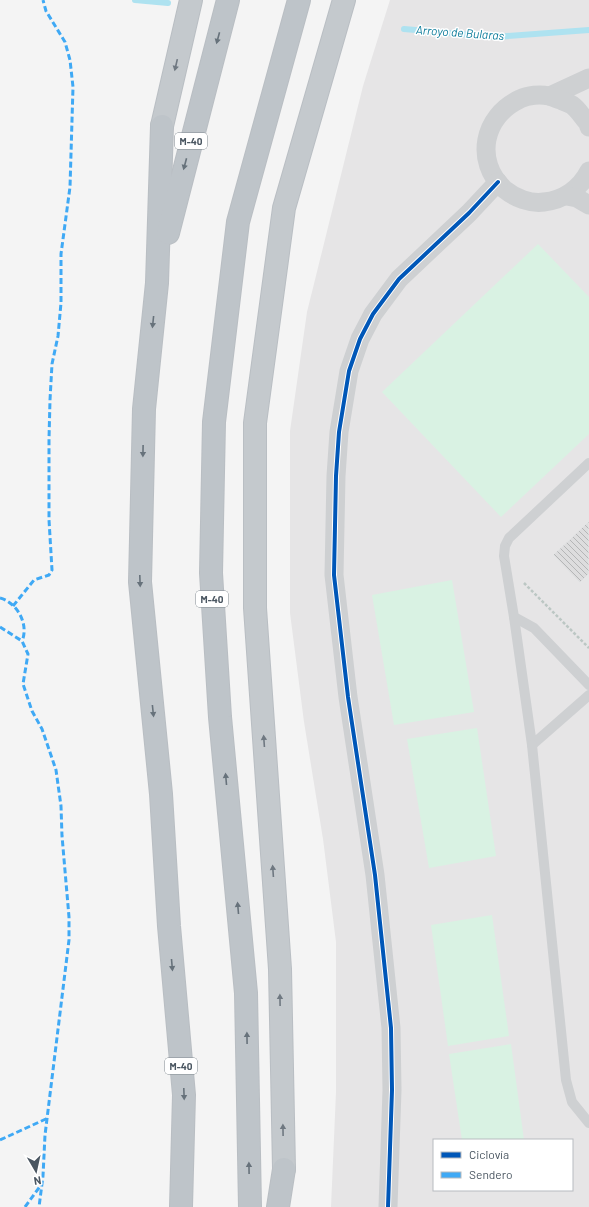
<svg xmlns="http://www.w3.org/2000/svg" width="589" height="1207" font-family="Barlow,sans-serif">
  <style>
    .education { fill: #e6e5e6; fill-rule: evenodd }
    .pitch { fill: #d9f2e3 }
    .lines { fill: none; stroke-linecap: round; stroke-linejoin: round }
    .stream { stroke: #aee2f0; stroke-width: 6 }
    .building { fill: url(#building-back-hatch); stroke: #e5e6e7 }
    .trunk-casing { stroke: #b9bec3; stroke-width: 24 }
    .motorway-casing { stroke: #b9bec3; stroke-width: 24 }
    .path { stroke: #bcc7c4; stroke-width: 2.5; stroke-dasharray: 3 2; stroke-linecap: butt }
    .service { stroke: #ced0d2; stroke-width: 10 }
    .minor { stroke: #ced0d2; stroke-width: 19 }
    .trunk { stroke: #c4c9cd; stroke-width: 22 }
    .motorway { stroke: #bec4c9; stroke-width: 22 }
    .quiet { stroke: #3fa9f5; stroke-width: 3; stroke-dasharray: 6 3; stroke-linecap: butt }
    .cycleway-casing { stroke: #fff; stroke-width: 6 }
    .cycleway { stroke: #0057b8; stroke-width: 4 }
    .oneway { fill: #67727b }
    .oneway2 { fill: #6f7881 }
    .labels { text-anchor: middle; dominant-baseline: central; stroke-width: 3; stroke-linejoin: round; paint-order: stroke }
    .shield { fill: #fff; stroke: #808990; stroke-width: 1 }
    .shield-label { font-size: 10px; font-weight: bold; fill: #4a5661 }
    .water-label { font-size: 12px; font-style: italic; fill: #0c7c9b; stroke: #fff }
  </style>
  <defs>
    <pattern id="building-back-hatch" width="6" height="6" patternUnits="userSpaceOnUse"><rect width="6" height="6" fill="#ddddde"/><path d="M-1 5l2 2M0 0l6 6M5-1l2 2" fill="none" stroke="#b5b6b7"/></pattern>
  </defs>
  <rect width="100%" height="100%" fill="#f4f4f4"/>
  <!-- education -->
  <path class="education" d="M390 0H589V1207H331L336 1092V942L323 839 304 722 290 613V431L307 312 363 86ZM434 1140H572V1190H434Z"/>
  <!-- pitch -->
  <g class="pitch">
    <path d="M538 244 589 297V434L501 517 382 392Z"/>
    <path d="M452 580 474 712 394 725 372 595Z"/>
    <path d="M477 728 496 856 429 868 407 739Z"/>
    <path d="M492 915 509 1036 448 1046 431 925Z"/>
    <path d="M511 1044 524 1140H462L449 1054Z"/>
  </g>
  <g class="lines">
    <!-- stream -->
    <g class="stream">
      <path d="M135 0 168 3"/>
      <path d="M404 29 495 37 589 30"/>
    </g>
  </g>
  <!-- building -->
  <path class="building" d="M589 521V574L580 583 553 555Z"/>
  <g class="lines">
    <defs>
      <g id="trunk">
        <path d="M162 126 191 0"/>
        <path d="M284 1169 280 969 255 608V423L284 208 344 0"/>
      </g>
      <g id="motorway">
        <path d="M162 126 157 283 144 409 140 582 161 794 169 926 184 1095 181 1207"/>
        <path d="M168 233 228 0"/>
        <path d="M250 1207 246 993 220 717 211 573 214 422 238 222 299 0"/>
        <path d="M278 1207 284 1169"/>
      </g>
    </defs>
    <!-- trunk casing -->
    <use href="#trunk" class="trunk-casing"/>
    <!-- motorway casing -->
    <use href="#motorway" class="motorway-casing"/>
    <!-- path -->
    <path class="path" d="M524 583 589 648"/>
    <!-- service -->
    <g class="service">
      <path d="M589 463 509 538 505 546 504 556 514 617 534 628 589 685"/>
      <path d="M514 617 532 745 589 695"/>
      <path d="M532 745 566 1080 572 1102 589 1123"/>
    </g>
    <!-- minor -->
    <g class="minor">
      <path d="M550 96 589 78"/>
      <path d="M589 127 588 123C583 118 578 109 572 105 569 103 564 102 561 100 557 99 553 97 549 96 540 94 528 95 520 99 483 116 474 161 504 189 515 198 530 204 544 202 563 200 580 189 589 171"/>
      <path d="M567 196 577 198 589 205"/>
      <path d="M388 1207 392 1090 391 1028 375 875 348 697 334 575 336 476 339 432 349 371 360 339 373 314 399 279 469 213 498 182"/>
    </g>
    <!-- trunk -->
    <use href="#trunk" class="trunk"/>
    <!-- motorway -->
    <use href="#motorway" class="motorway"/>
    <!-- quiet -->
    <g class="quiet">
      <path d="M0 598C18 603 29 625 22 641"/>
      <path d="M13 606 34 580 49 575 52 570 49 520V439L50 400 52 364 58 336 61 303V254L70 187 73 87 70 60 65 42 46 11 43 0"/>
      <path d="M0 627 22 641 28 654 23 684 32 711 42 729 56 770 61 806 62 836 69 917V940L45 1135 43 1176 39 1207"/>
      <path d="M0 1140 48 1118"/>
      <path d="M25 1207 41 1185"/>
    </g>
    <defs>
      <path id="cycleway" d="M388 1207 392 1090 391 1028 375 875 348 697 334 575 336 476 339 432 349 371 360 339 373 314 399 279 469 213 498 182"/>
    </defs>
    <!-- cycleway casing -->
    <use href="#cycleway" class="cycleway-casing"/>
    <!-- cycleway -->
    <use href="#cycleway" class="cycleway"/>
  </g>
  <!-- one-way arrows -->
  <defs><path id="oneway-solid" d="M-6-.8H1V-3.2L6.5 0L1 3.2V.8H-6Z"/></defs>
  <g class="oneway">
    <use href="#oneway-solid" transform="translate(218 38) rotate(105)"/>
    <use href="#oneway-solid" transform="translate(185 164) rotate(105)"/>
    <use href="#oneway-solid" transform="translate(153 322) rotate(96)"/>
    <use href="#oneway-solid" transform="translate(143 451) rotate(91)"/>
    <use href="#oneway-solid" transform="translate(140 581) rotate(88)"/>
    <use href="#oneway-solid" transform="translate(153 711) rotate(84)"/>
    <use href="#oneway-solid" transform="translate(226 779) rotate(-95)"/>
    <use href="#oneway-solid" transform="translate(238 908) rotate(-95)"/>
    <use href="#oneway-solid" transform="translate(172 965) rotate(85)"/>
    <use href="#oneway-solid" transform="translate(247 1038) rotate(-91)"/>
    <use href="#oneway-solid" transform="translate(184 1094) rotate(88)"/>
    <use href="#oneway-solid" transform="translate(249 1168) rotate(-91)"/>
  </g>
  <g class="oneway2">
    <use href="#oneway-solid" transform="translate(176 65) rotate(103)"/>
    <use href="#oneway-solid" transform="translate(264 741) rotate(-94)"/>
    <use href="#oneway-solid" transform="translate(273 871) rotate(-94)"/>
    <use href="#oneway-solid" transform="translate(280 1000) rotate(-91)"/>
    <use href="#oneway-solid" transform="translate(283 1130) rotate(-91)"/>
  </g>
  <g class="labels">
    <!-- shield labels -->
    <g class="shield">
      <rect x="175" y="133" width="32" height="16" rx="3"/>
      <rect x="196" y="591" width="32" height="16" rx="3"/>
      <rect x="165" y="1058" width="32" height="16" rx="3"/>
    </g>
    <g class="shield-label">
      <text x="191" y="141">M-40</text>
      <text x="212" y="599">M-40</text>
      <text x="181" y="1066">M-40</text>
    </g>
    <!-- water labels -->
    <g class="water-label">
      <text transform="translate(460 32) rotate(4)">Arroyo de Bularas</text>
    </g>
  </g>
  <!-- legend -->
  <rect x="433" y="1139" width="140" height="52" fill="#ffffff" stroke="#b7bbc0"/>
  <rect x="441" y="1152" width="20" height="6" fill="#0057b8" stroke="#b7bbc0"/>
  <text x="469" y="1159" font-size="12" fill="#4a5661">Ciclovía</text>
  <rect x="441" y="1172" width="20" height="6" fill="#3fa9f5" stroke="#b7bbc0"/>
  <text x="469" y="1179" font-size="12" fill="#4a5661">Sendero</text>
  <!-- north arrow -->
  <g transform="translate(36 1171) rotate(171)" stroke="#ffffff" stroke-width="3" paint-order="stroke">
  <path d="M0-3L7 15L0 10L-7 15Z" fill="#4a5661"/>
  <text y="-6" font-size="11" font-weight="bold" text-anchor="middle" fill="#4a5661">N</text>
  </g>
</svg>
